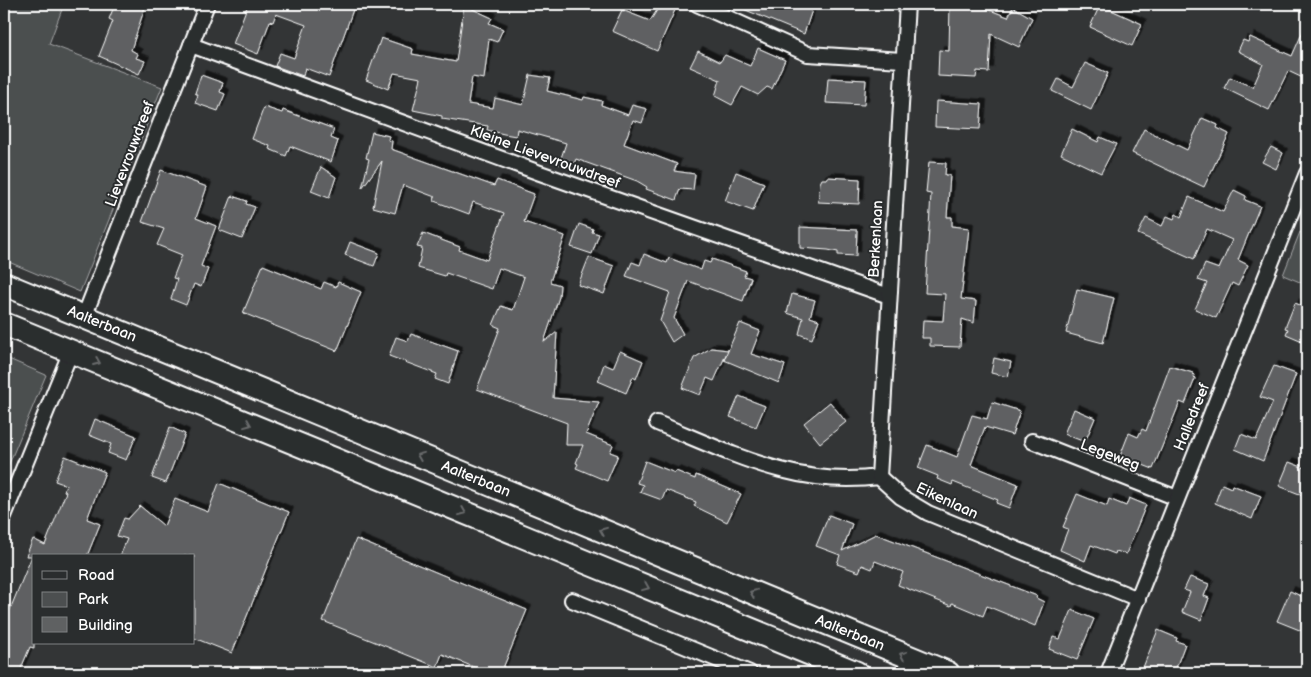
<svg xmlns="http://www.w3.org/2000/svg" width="1311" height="677" font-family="'Balsamiq Sans',sans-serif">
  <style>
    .green { fill: #4c4f50; stroke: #a6a7a8 }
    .building { fill: #5f6162; stroke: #fff; filter: url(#shadow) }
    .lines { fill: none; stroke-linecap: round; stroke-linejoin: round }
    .minor-casing { stroke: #fff; stroke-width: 18 }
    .trunk-casing { stroke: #fff; stroke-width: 26 }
    .minor { stroke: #2a2d2e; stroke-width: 14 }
    .trunk { stroke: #2a2d2e; stroke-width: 22 }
    .oneway { stroke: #6a6c6d }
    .labels { text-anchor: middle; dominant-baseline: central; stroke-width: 4; stroke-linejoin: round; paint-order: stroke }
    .street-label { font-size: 15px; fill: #fff; stroke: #2a2d2e }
  </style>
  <defs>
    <filter id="shadow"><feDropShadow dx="4.5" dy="-4.5" stdDeviation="0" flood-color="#0009"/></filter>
  </defs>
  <rect width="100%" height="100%" fill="#333536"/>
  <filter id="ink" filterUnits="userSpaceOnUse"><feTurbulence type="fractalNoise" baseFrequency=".02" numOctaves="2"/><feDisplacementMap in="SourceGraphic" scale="10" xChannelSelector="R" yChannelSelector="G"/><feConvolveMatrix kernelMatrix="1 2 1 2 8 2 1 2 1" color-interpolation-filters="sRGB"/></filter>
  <g filter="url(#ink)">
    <!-- green -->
    <g class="green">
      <path d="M4 4H64L49 44 162 87 80 292 4 260Z"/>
      <path d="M1300 232 1307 235V285L1283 275Z"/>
      <path d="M4 357 46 375 4 476Z"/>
    </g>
    <!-- building -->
    <g class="building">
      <path d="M115 4H146L131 50 138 54 136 58 145 61 139 74 99 56 113 21 109 19Z"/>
      <path d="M248 4H355L329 77 305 68 303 76 275 66 280 53 294 58 306 25 276 14 273 22 270 21 258 54 233 44Z"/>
      <path d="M661 4 675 10 657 51 612 31 622 10 650 21Z"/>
      <path d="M731 4H814L804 34Z"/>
      <path d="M950 4H974L1008 17 1013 7 1032 18 1019 47 991 34 989 72 977 71 976 78 938 76 939 50 949 51Z"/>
      <path d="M464 5 492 18 489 23 503 29 497 42 489 39 484 79 472 77 468 104 493 108 495 98 523 105 530 75 550 78 547 91 583 100 584 97 602 101 601 105 628 115 632 105 647 109 642 123 633 120 624 144 677 164 674 171 695 174 693 190 680 189 676 200 646 189 647 187 637 181 576 159 572 168 559 164 566 143 517 129 516 136 504 134 487 130 488 126 442 119V116L413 110 421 78 394 73 388 89 366 80 381 38 413 49 412 54 456 62Z"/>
      <path d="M1100 5 1142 24 1132 46 1090 27Z"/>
      <path d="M1307 22V80L1288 71 1269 110 1224 88 1230 77 1253 87 1263 64 1238 51 1243 40 1248 42 1250 37 1292 56Z"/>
      <path d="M758 48 785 60 772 89 767 87 758 95 742 87 732 105 715 96 720 80 690 67 698 51 720 62 725 55 750 66Z"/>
      <path d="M1085 63 1108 73 1091 110 1052 91 1058 79 1073 87Z"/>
      <path d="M201 75 223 83 220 92 225 94 218 111 195 103 198 95 195 93Z"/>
      <path d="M828 78 866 80 864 105 826 103Z"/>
      <path d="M936 101 982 104 980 129 935 127Z"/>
      <path d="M264 107 282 113 283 110 334 129 331 138 338 141 331 162 290 146 286 156 269 149 270 146 252 139Z"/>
      <path d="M1202 118 1218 125 1217 128 1229 134 1204 187 1132 153 1144 129 1187 150Z"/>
      <path d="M1072 129 1098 142 1100 137 1116 144 1101 173 1061 154Z"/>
      <path d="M372 132 389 136 388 140 392 141 391 149 494 186 497 180 534 194 524 222 565 236 550 282 560 285 559 297 544 342 557 332 553 398 599 402 586 434 613 445 610 452 618 455 607 481 576 468 578 464 576 463 583 445H566L567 423 477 389 500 328 493 325 501 306 513 310 524 277 499 268 492 289 446 273 445 276 418 268 422 248 417 247 423 233 460 247 459 250 487 260 504 213 473 202 469 214 434 201 435 197 403 185 395 213 373 207 382 161 362 188 369 159 366 158Z"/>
      <path d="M1271 147 1283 153 1276 169 1262 162Z"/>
      <path d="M929 162 946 163 945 175H950L947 217H952V226L969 228 961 299 976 301 974 323 962 319 960 347 930 346V338H922L923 320 943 321 945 294 925 293 931 194 926 193Z"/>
      <path d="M321 167 336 177 329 198 311 191Z"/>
      <path d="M161 170 207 187 196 218 216 226 201 266 208 269 201 287 194 284 186 305 171 299 177 279 173 278 182 255 157 245 164 229 142 222Z"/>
      <path d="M736 172 764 183 753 211 725 201Z"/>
      <path d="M827 177 860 179 859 204 818 202 820 183 822 179H827Z"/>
      <path d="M1234 190 1246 196 1245 200 1260 206 1238 260 1248 265 1238 286 1232 283 1216 318 1195 309 1207 283 1198 280 1205 264 1219 269 1232 240 1207 229 1194 259 1138 234 1146 218 1162 226 1167 216 1174 219 1176 214 1181 217 1189 197 1223 212Z"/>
      <path d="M232 196 247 201 246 204 255 207 242 239 219 230Z"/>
      <path d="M579 224 593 229 592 232 599 234 592 254 571 247Z"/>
      <path d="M800 227 857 230 856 256 838 255V252L828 250 800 248Z"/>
      <path d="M350 242 379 253 374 266 345 255Z"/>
      <path d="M644 254 667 263 669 258 701 270 704 261 710 263 712 259 746 271 744 276 751 278 743 301 688 281 674 318 683 334 672 342 660 321 670 292 626 276 632 262 640 265Z"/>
      <path d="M589 257 614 266 604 294 578 285Z"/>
      <path d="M263 265 321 289 324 282 336 287 338 282 361 292 337 351 243 313Z"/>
      <path d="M1077 289 1114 298 1103 343 1066 333Z"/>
      <path d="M792 294 815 300 810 317 819 320 812 339 799 334 803 318 787 313Z"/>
      <path d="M1295 303 1307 308V343L1286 334 1288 329 1285 328Z"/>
      <path d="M740 323 760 331 751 354 785 365 779 383 724 360Z"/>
      <path d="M411 334 458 351 448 384 435 379 437 374 389 356 396 337 408 341Z"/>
      <path d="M711 348 728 350 714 381 707 378 700 395 682 388 694 358Z"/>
      <path d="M620 351 643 361 636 379 633 377 626 393 598 381 604 364 613 368Z"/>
      <path d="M994 358 1011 362 1008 377 991 373Z"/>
      <path d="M1170 366 1193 373 1195 379 1185 404 1180 402 1153 469 1120 456 1129 433 1138 437 1142 429 1146 431Z"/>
      <path d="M1274 366 1296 374 1263 461 1235 449 1241 434 1256 440 1273 402 1260 397Z"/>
      <path d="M739 396 765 406 756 427 730 417Z"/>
      <path d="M830 402 846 422 820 443 804 423Z"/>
      <path d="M992 402 1020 411 1012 435 985 427 971 465 1018 484 1009 508 996 503 998 500 953 482 952 485 937 479 938 476 918 468 927 445 957 457 972 415 987 419Z"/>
      <path d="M1074 409 1095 418 1085 442 1064 434Z"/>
      <path d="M95 419 136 436 126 460 108 453 111 444 89 435Z"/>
      <path d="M170 427 185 434 166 483 152 478Z"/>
      <path d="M65 456 105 472 87 519 100 524 87 556H34V648L30 647 19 673H4V624L32 556H26L33 539 45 545 66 492 64 491 66 485 55 481Z"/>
      <path d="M645 461 675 473 676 471 695 479 696 475 741 494 727 522 694 506 696 502 666 490 662 500 640 492 643 485 637 483Z"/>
      <path d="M1289 462 1307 469V483L1302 495 1279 486Z"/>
      <path d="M219 483 289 512 232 653 194 638V556H120L127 539 117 536 124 518 128 519 140 506 164 526 175 499 208 512Z"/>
      <path d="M1222 484 1231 488 1232 485 1261 496 1252 519 1215 503Z"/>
      <path d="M1077 494 1107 506 1109 499 1126 506 1129 498 1146 505 1126 554 1116 551 1115 554 1091 545 1085 561 1060 550 1068 529 1063 527Z"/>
      <path d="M829 515 852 524 842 551 876 534 1037 596 1036 598 1044 602 1035 626 987 606 983 616 952 603 951 606 898 585 903 572 875 561 872 569 862 565 859 572 837 564 840 555 816 546Z"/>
      <path d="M356 539 527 610 501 673H488L442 654 437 667 323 621Z"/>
      <path d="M1190 577 1209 584 1204 596 1209 598 1201 620 1182 612 1190 592 1184 590Z"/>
      <path d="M1290 591 1307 599V633L1277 621Z"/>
      <path d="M1072 610 1094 619 1077 660 1049 649 1053 637 1060 639Z"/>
      <path d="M1158 630 1177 638 1176 641 1185 644 1174 673H1149L1142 670Z"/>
    </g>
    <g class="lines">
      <defs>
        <g id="minor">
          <path d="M697 4 808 54 902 60"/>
          <path d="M191 45 540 173 889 296"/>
          <path d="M84 317 207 4"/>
          <path d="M657 423C731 453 796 488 879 477L901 497 928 513 1138 599"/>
          <path d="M1032 441 1177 498"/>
          <path d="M879 477 907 4"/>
          <path d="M4 516 71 351"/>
          <path d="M572 600 750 673"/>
          <path d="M1108 673 1307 173"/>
        </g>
        <g id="trunk">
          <path d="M4 284 948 673"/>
          <path d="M4 324 857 673"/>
        </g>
      </defs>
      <!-- minor casing -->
      <use href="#minor" class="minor-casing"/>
      <!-- trunk casing -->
      <use href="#trunk" class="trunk-casing"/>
      <!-- minor -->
      <use href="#minor" class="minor"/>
      <!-- trunk -->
      <use href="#trunk" class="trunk"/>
    </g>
    <!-- one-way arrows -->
    <defs><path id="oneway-chevron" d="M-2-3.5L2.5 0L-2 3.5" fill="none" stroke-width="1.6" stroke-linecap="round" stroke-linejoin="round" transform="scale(1.25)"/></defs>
    <g class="oneway">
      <use href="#oneway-chevron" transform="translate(97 362) rotate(23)"/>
      <use href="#oneway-chevron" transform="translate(248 424) rotate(22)"/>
      <use href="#oneway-chevron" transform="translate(420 456) rotate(-158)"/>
      <use href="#oneway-chevron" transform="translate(463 512) rotate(22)"/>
      <use href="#oneway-chevron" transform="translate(603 531) rotate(-158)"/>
      <use href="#oneway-chevron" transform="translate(646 587) rotate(22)"/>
      <use href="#oneway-chevron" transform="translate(753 593) rotate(-158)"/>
      <use href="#oneway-chevron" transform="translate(903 655) rotate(-158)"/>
    </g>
  </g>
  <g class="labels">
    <!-- street labels -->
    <g class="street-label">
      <text transform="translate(130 154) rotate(-69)">Lievevrouwdreef</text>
      <text transform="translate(545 157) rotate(20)">Kleine Lievevrouwdreef</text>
      <text transform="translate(876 239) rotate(-87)">Berkenlaan</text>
      <text transform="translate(102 324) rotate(22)">Aalterbaan</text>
      <text transform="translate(1192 417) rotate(-68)">Halledreef</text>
      <text transform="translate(1110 455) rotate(21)">Legeweg</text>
      <text transform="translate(476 479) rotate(22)">Aalterbaan</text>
      <text transform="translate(947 501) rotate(25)">Eikenlaan</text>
      <text transform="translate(850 633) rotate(22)">Aalterbaan</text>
    </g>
  </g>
  <!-- margin -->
  <rect width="1311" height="677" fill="none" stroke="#2a2d2e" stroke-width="20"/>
  <rect x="10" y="10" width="1291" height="657" fill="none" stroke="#fff" stroke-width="2" filter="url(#ink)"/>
  <!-- legend -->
  <rect x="32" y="554" width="162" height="90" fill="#2a2d2e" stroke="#7f8182"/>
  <rect x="42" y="571" width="25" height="8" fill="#2a2d2e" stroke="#7f8182"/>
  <text x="78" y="580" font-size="15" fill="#ffffff">Road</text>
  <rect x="42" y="592" width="25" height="15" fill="#4c4f50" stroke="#7f8182"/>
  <text x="78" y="604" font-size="15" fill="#ffffff">Park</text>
  <rect x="42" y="617" width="25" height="15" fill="#5f6162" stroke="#7f8182"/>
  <text x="78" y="630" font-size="15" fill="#ffffff">Building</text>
</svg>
